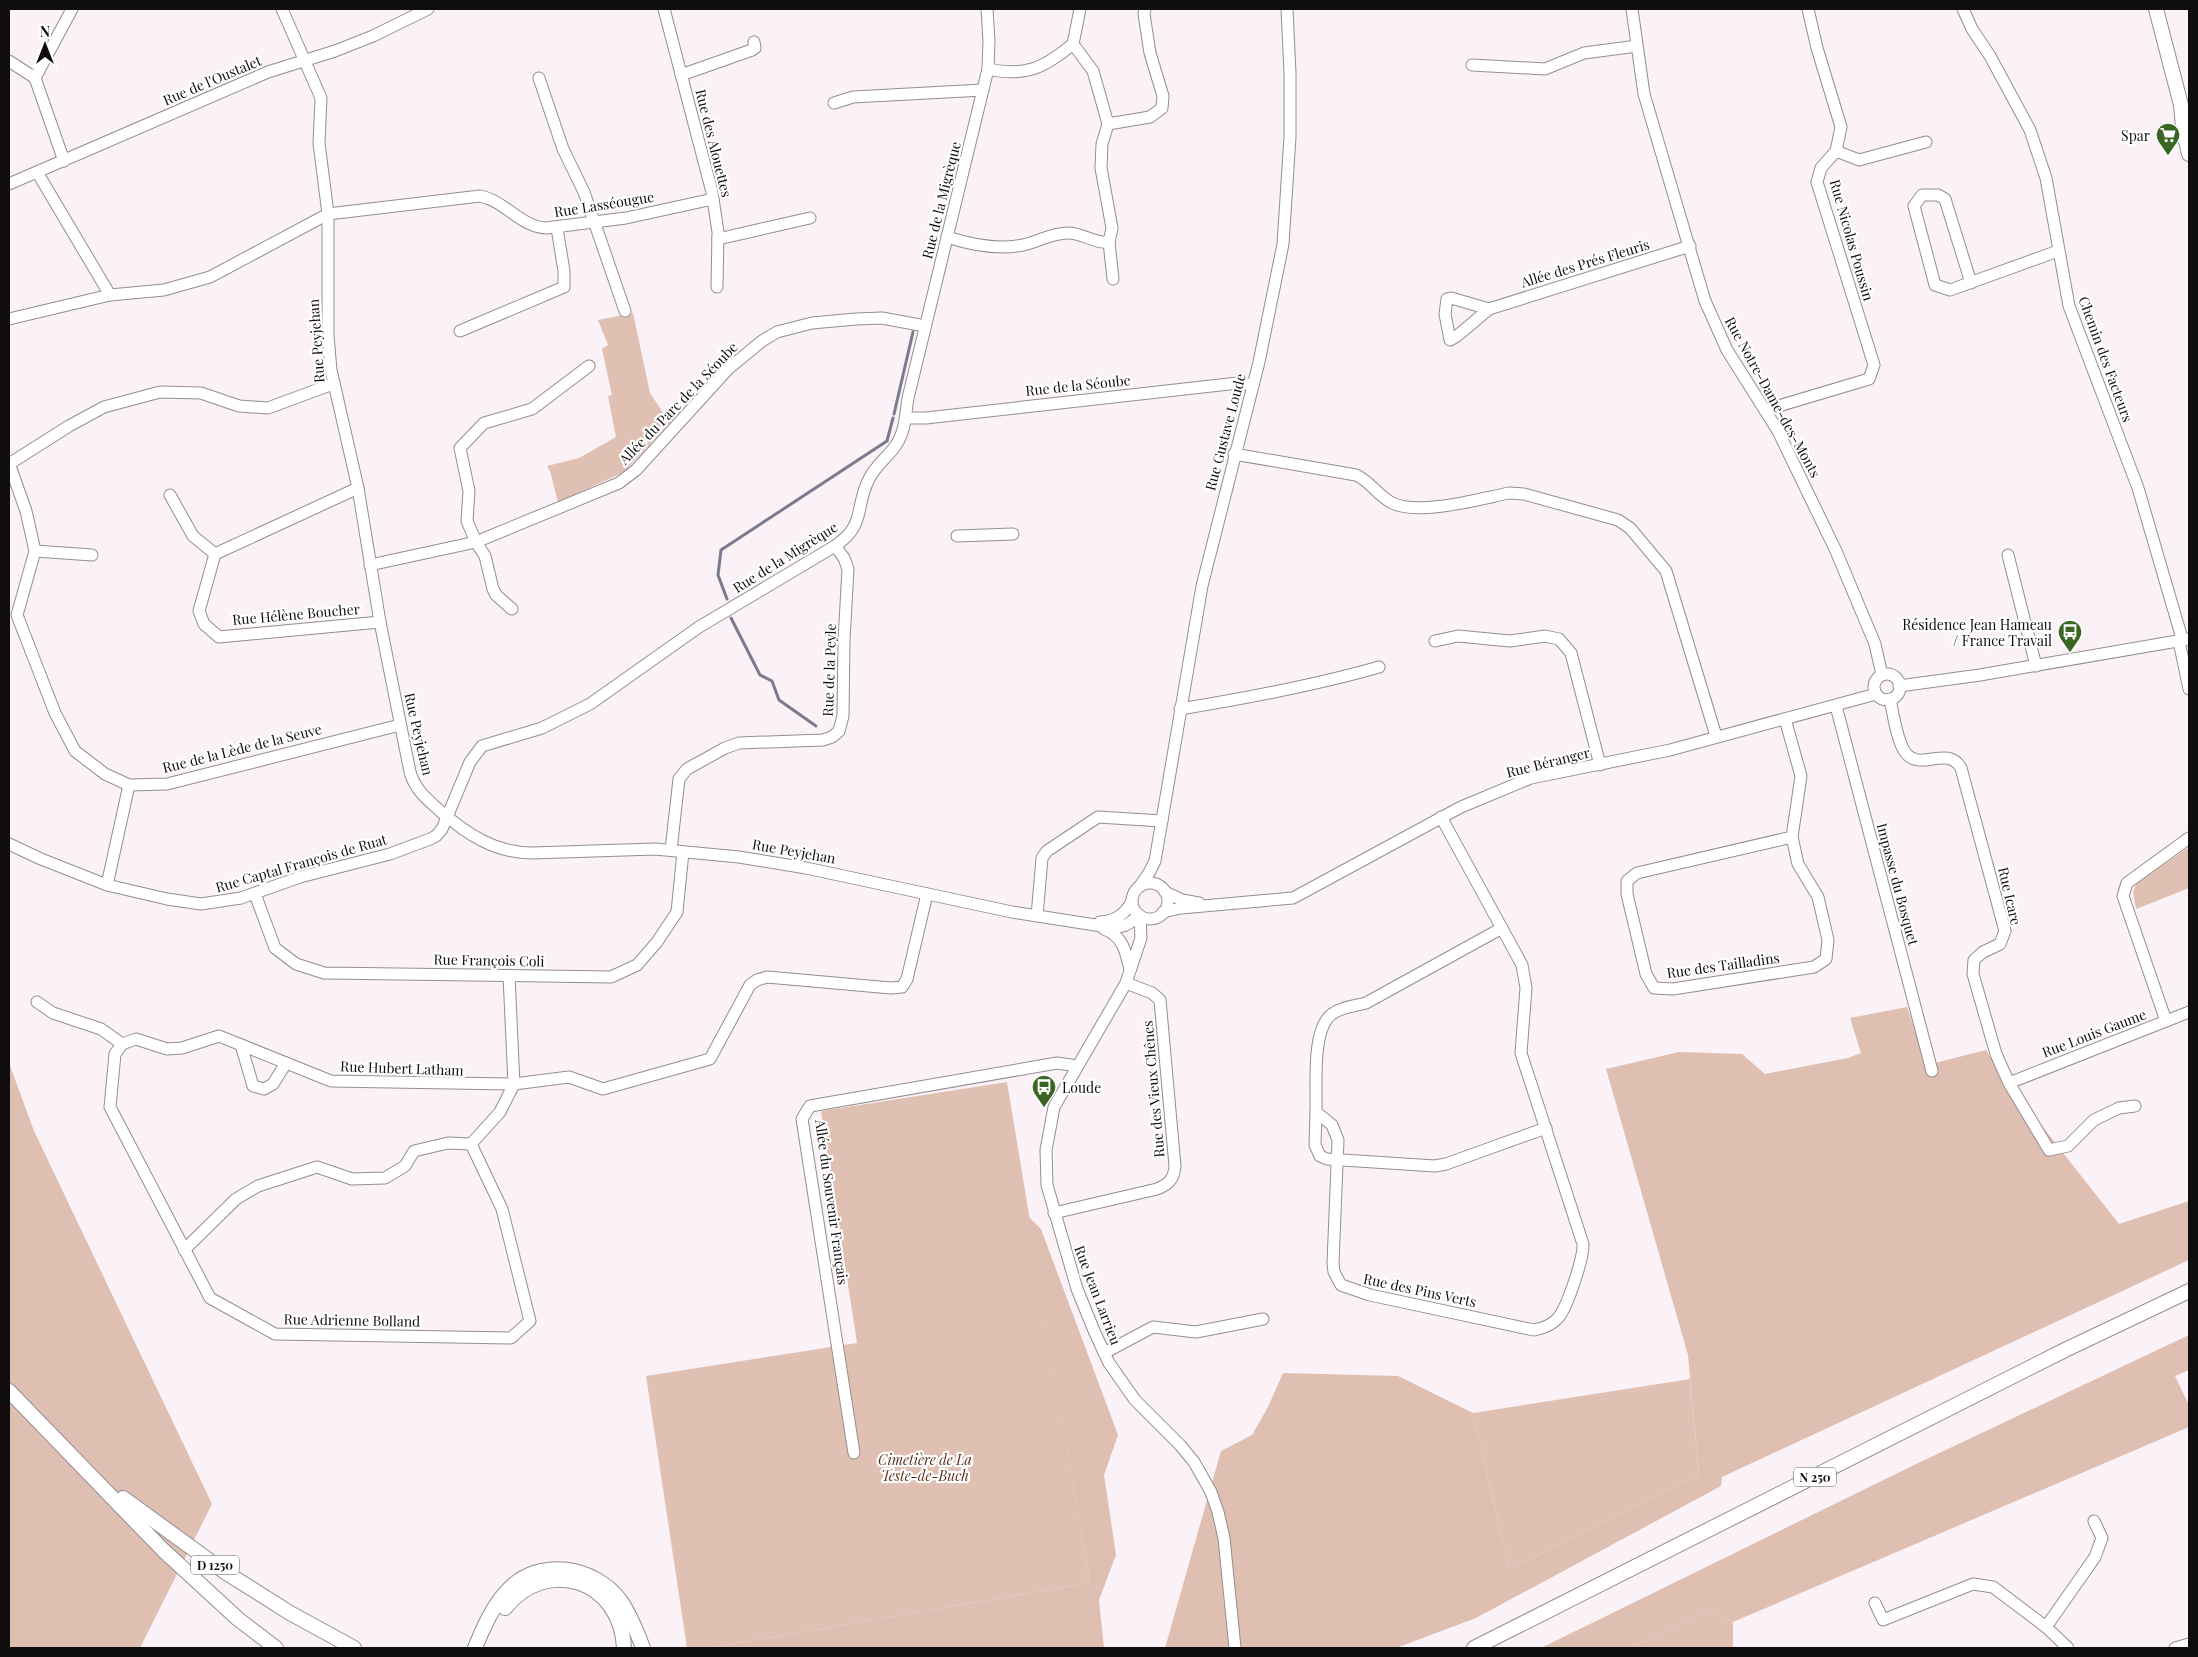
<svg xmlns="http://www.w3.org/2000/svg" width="2198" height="1657" font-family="'Playfair Display',serif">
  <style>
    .green { fill: #dfc0b2 }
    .forest { fill: #dfbfb2 }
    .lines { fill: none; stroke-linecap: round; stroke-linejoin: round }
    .stream { stroke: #7a7b8f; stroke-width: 3 }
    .minor-casing { stroke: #958d91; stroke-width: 13 }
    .major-casing { stroke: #958d91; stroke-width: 16 }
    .minor { stroke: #fff; stroke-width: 11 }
    .major { stroke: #fff; stroke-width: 14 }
    .labels { text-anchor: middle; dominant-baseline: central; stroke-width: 4.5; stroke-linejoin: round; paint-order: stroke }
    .shield { fill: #fff; stroke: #585657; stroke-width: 1 }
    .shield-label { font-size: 12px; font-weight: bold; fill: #100d0f }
    .street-label { font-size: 14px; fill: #100d0f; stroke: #fff }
    .poi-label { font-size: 14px; fill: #100d0f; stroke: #fff; text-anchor: end }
    .park-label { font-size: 14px; font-style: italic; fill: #5a2f1a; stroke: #fff }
  </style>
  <rect width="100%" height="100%" fill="#fbf2f7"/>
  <!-- green -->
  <g class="green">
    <path d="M633 313 650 393 664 414 680 407 683 409 624 472 558 502 550 471 547 466 579 458 616 437 608 396 612 395 602 349 608 345 598 320Z"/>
    <path d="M2189 847V888L2136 909 2133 892 2136 884Z"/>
    <path d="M1007 1082 1090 1583 709 1648H687L646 1376 857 1343 821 1111Z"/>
    <path d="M1690 1379 1699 1476 1688 1479 1509 1570 1473 1413Z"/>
    <path d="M1708 1607 1733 1622V1648H1630Z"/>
  </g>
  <!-- forest -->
  <g class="forest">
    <path d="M1907 1007 1927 1065 1986 1050 1998 1070 2119 1224 2189 1201V1260L1722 1477 1721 1486 1476 1618 1396 1648H1165L1221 1451 1252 1435 1268 1407 1283 1373 1398 1376 1473 1413 1509 1570 1688 1479 1699 1476 1688 1355 1606 1069 1679 1052 1742 1054 1765 1074 1848 1058 1861 1053 1850 1018Z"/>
    <path d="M9 1063 34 1131 212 1504 140 1648H9Z"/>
    <path d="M1029 1217 1041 1229 1118 1435 1104 1475 1116 1555 1099 1600 1104 1648H709L1090 1583Z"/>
    <path d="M2189 1335V1370L2175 1376 2189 1405V1427L1733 1622 1708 1607 1630 1648H1541L1914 1465Z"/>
  </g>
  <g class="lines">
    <!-- stream -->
    <g class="stream">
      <path d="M894 414 913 332"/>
      <path d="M727 599 718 575 721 550 887 441 893 418"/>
      <path d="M731 618 760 675 772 681 779 700 816 726"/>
    </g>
    <defs>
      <g id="minor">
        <path d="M282 9 321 98 319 143 328 214V336L331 370 358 488 380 622 410 772C415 790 427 799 440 811 467 834 495 853 532 853L655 849 739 857 806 868 1012 912 1108 927C1121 929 1129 925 1139 915"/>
        <path d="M664 9 712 192 718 232 717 287"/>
        <path d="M1632 9 1644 94 1705 301 1727 350 1778 431 1836 551 1875 644 1882 675"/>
        <path d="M1963 9 1972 29 1990 56 2030 130 2046 178 2069 306 2138 488 2181 635 2180 646 2189 689"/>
        <path d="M1073 44 1080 9"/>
        <path d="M9 61 35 78"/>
        <path d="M1472 65 1545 69 1584 53 1637 46"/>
        <path d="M988 69C1026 77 1044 68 1073 44L1093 71 1108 124 1102 144 1101 168 1112 228 1109 242 1113 279"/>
        <path d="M681 75 752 50 755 48 754 42"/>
        <path d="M539 78 563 149 584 192 625 311"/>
        <path d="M834 103 853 97 983 90"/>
        <path d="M1108 124 1150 117 1162 108 1163 96 1150 53 1144 14 1145 9"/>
        <path d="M1836 151 1859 160 1926 142"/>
        <path d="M64 161 35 78 72 9"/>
        <path d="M37 172 110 295"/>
        <path d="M9 184 268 72 335 51 373 36 428 9"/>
        <path d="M947 237C972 245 1001 251 1027 244 1041 240 1053 233 1068 233 1083 233 1095 244 1109 242"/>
        <path d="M718 239 810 218"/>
        <path d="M1971 283 1945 199 1938 195H1922L1914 206 1935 285 1950 290 2058 251"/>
        <path d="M1489 309 1457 336 1450 340 1445 314 1447 299 1451 298 1489 309 1690 246"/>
        <path d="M9 319 110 295 164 290 210 277 328 214 480 196C505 201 521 227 546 228L626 218 713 199"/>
        <path d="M460 331 564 287V271L557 228"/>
        <path d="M1765 410 1869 379 1874 365 1817 182 1821 168 1836 151 1841 127 1817 48 1808 9"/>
        <path d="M907 418H926L1238 383 1253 385"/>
        <path d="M1234 454 1356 475C1370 481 1378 496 1392 503 1419 516 1479 499 1509 493L1524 494 1618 520 1630 528 1666 571 1716 736"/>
        <path d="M9 463 26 511 35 551 17 615 55 713 75 751 105 774 129 785 167 784 400 725"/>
        <path d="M9 464 69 426 104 407 160 392 201 393 239 406 268 408 333 384"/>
        <path d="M358 488 215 554 199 611 204 624 219 637 380 622"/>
        <path d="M170 495 193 536 215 554"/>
        <path d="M957 536 1013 534"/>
        <path d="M35 551 92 555"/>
        <path d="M2008 555 2036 666"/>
        <path d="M370 565 476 542 619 483 636 470 728 369 762 341 777 332 812 323 856 319 882 318 925 326"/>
        <path d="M512 609 496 595 493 589 485 556 476 542 467 521 469 491 460 448 484 423 532 409 589 366"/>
        <path d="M1435 641 1458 636 1510 641 1545 636 1559 639 1571 653 1600 765"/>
        <circle cx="1887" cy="687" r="13"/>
        <path d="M1899 686 1980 675 2189 639"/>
        <path d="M1890 699C1893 713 1897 741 1905 752 1920 773 1947 744 1961 768L2005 931 2000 944 1983 952 1974 960 1973 974 1996 1054 2009 1083 2049 1150 2068 1146 2094 1120 2119 1108 2135 1106"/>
        <path d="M1836 706 1932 1071"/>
        <path d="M1180 709C1247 698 1313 686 1379 667"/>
        <path d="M1785 719 1801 776 1792 837 1798 864 1818 897 1828 940 1826 959 1814 967 1673 989 1654 988 1646 974 1627 894V881L1637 873 1792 837"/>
        <path d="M1441 817 1522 965 1526 988 1521 1053 1583 1244C1584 1257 1567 1308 1558 1318 1552 1325 1544 1328 1534 1330L1370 1295 1341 1285 1334 1272 1333 1263 1338 1140 1332 1125 1316 1112C1317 1088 1311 1029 1332 1014 1341 1007 1355 1006 1366 1003L1502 928"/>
        <path d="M9 844 41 859 107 885 167 899 201 904 241 898 300 877 390 854 430 839 436 836 442 829 470 762 482 746 542 728 590 704 699 627 835 546C867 524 854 508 869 479 874 468 885 459 893 449 906 433 905 416 908 398L988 69 989 41 987 9"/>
        <path d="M671 850 679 779 687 769 725 748 739 743 823 740 832 737 839 731 843 716 844 640 848 569 844 558 835 546"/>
        <circle cx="1150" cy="901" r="18"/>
        <path d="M107 885 129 785"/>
        <path d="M1140 886 1149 873 1155 861 1202 586 1259 362 1283 244 1290 137V73L1287 9"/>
        <path d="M1165 892 1182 900 1199 903"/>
        <path d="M255 894 275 948 296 964 324 973 611 977 637 965 657 942 677 912 683 852"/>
        <path d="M1163 912 1181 908 1293 898 1461 807 1531 778 1670 750 1876 694"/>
        <path d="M1037 916 1042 858 1047 851 1098 817 1162 821"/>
        <path d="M1140 916 1141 938 1126 983 1054 1107 1046 1150 1047 1185 1077 1289 1095 1333 1109 1363 1135 1400 1180 1445 1194 1462 1211 1492 1218 1512 1224 1538 1235 1648"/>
        <path d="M1100 922C1115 921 1125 915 1132 901"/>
        <path d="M1104 929C1123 936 1126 952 1130 970"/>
        <path d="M509 976 514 1084 569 1077 603 1089 710 1059 750 985 757 980 767 977 891 988 902 987 907 979 927 894"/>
        <path d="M37 1002 53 1013 101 1029 122 1044"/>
        <path d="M2166 1021 2123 896 2127 883 2189 838"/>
        <path d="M122 1044 136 1039 167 1049 182 1048 219 1036 331 1081 514 1084 500 1112 471 1144 448 1143 414 1151 405 1166 385 1178 352 1179 317 1167 258 1186 236 1199 184 1250"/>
        <path d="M122 1044 115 1054 110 1107 210 1298 275 1334 511 1338 530 1321 502 1209 471 1144"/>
        <path d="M241 1045 253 1086 264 1089 273 1084 286 1063"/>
        <path d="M2009 1083 2189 1012"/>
        <path d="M1316 1112 1315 1145 1320 1156 1327 1159 1435 1166 1446 1164 1546 1128"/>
        <path d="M1054 1213 1157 1189C1169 1184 1174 1179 1175 1166L1160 1000 1152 993 1126 983"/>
        <path d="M1104 1353 1153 1327 1196 1332 1263 1319"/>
        <path d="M854 1453 802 1119 810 1106 1057 1063 1077 1066"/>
        <path d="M1875 1603 1883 1620 1973 1584 1993 1587 2046 1627 2068 1648"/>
        <path d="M2046 1627 2095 1557 2102 1538 2094 1521"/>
        <path d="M2175 1648 2189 1644"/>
      </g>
      <g id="major">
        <path d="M2156 9 2181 105 2183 128 2189 154"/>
        <path d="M9 1391 163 1550 238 1619 276 1648"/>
        <path d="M123 1498 225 1572 290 1613 354 1648"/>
        <path d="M505 1608C548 1555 621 1581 624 1648"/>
        <path d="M475 1648C483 1628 493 1605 509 1589 540 1557 594 1566 620 1600 630 1614 637 1632 643 1648"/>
        <path d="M1474 1648 2065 1350 2189 1291"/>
      </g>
    </defs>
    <!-- minor casing -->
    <use href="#minor" class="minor-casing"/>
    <!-- major casing -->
    <use href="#major" class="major-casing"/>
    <!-- minor -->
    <use href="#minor" class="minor"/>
    <!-- major -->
    <use href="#major" class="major"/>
  </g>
  <!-- icons -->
  <defs>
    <symbol id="supermarket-pin" viewBox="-11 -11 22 30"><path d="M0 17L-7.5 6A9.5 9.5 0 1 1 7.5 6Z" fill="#3a6624" stroke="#fff"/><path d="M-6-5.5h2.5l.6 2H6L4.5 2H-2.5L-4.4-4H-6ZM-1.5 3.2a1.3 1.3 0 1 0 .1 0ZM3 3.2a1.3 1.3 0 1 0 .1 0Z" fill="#fff"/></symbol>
    <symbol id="bus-pin" viewBox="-11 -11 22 30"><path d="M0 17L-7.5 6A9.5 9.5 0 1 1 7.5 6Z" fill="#3a6624" stroke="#fff"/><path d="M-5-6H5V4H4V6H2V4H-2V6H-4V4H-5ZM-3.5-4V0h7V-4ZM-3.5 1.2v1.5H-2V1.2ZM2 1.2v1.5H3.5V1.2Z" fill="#fff"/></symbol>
  </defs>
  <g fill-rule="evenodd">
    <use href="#supermarket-pin" x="2154" y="121" width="28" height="38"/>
    <use href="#bus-pin" x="2056" y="618" width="28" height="38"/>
    <use href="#bus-pin" x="1030" y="1073" width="28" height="38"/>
  </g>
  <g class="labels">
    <!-- shield labels -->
    <g class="shield">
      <rect x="1794" y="1467.5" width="42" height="19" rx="4"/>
      <rect x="191" y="1555.5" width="48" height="19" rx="4"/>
    </g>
    <g class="shield-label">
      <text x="1815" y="1477">N 250</text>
      <text x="215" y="1565">D 1250</text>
    </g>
    <!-- street labels -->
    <g class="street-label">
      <text transform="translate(212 80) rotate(-23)">Rue de l'Oustalet</text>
      <text transform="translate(714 143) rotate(76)">Rue des Alouettes</text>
      <text transform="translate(941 200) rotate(-76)">Rue de la Migrèque</text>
      <text transform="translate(604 204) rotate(-9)">Rue Lasséougue</text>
      <text transform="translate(1852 240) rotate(74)">Rue Nicolas Poussin</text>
      <text transform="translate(1585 263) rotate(-17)">Allée des Prés Fleuris</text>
      <text transform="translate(316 341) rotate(-94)">Rue Peyjehan</text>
      <text transform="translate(2106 359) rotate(70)">Chemin des Facteurs</text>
      <text transform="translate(1078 385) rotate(-6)">Rue de la Séoube</text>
      <text transform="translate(1773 397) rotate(61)">Rue Notre-Dame-des-Monts</text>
      <text transform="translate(678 403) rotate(-46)">Allée du Parc de la Séoube</text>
      <text transform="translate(1225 432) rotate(-75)">Rue Gustave Loude</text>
      <text transform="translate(785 557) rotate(-32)">Rue de la Migrèque</text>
      <text transform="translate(296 614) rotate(-5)">Rue Hélène Boucher</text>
      <text transform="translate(829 670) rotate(-88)">Rue de la Peyle</text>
      <text transform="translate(419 734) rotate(77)">Rue Peyjehan</text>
      <text transform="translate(242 748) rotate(-14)">Rue de la Lède de la Seuve</text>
      <text transform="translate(1548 762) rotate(-14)">Rue Béranger</text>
      <text transform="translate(794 851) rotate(10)">Rue Peyjehan</text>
      <text transform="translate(301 863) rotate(-16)">Rue Captal François de Ruat</text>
      <text transform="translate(1898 884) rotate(75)">Impasse du Bosquet</text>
      <text transform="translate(2010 896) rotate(77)">Rue Icare</text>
      <text transform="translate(489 960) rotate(1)">Rue François Coli</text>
      <text transform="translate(1723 965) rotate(-8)">Rue des Tailladins</text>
      <text transform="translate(2094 1033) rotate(-21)">Rue Louis Gaume</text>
      <text transform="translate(402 1068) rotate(2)">Rue Hubert Latham</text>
      <text transform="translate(1153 1089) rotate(-95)">Rue des Vieux Chênes</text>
      <text transform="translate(832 1202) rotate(82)">Allée du Souvenir Français</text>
      <text transform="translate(1420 1290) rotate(12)">Rue des Pins Verts</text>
      <text transform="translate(1098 1295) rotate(69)">Rue Jean Larrieu</text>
      <text transform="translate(352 1320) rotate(1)">Rue Adrienne Bolland</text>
    </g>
    <!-- poi labels -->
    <g class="poi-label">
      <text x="2150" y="135">Spar</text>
      <text x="2052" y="624">Résidence Jean Hameau<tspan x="2052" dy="16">/ France Travail</tspan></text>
      <text x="1062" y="1087" text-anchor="start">Loude</text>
    </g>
    <!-- park labels -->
    <g class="park-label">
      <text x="925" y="1459">Cimetière de La<tspan x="925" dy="16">Teste-de-Buch</tspan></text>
    </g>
  </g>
  <!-- border -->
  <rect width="2198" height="1657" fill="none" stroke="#100d0f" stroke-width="20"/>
  <!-- north arrow -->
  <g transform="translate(45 45)" stroke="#ffffff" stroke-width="4" paint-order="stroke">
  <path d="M0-4L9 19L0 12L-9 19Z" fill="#100d0f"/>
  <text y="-8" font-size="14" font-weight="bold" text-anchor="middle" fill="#100d0f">N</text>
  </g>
</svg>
